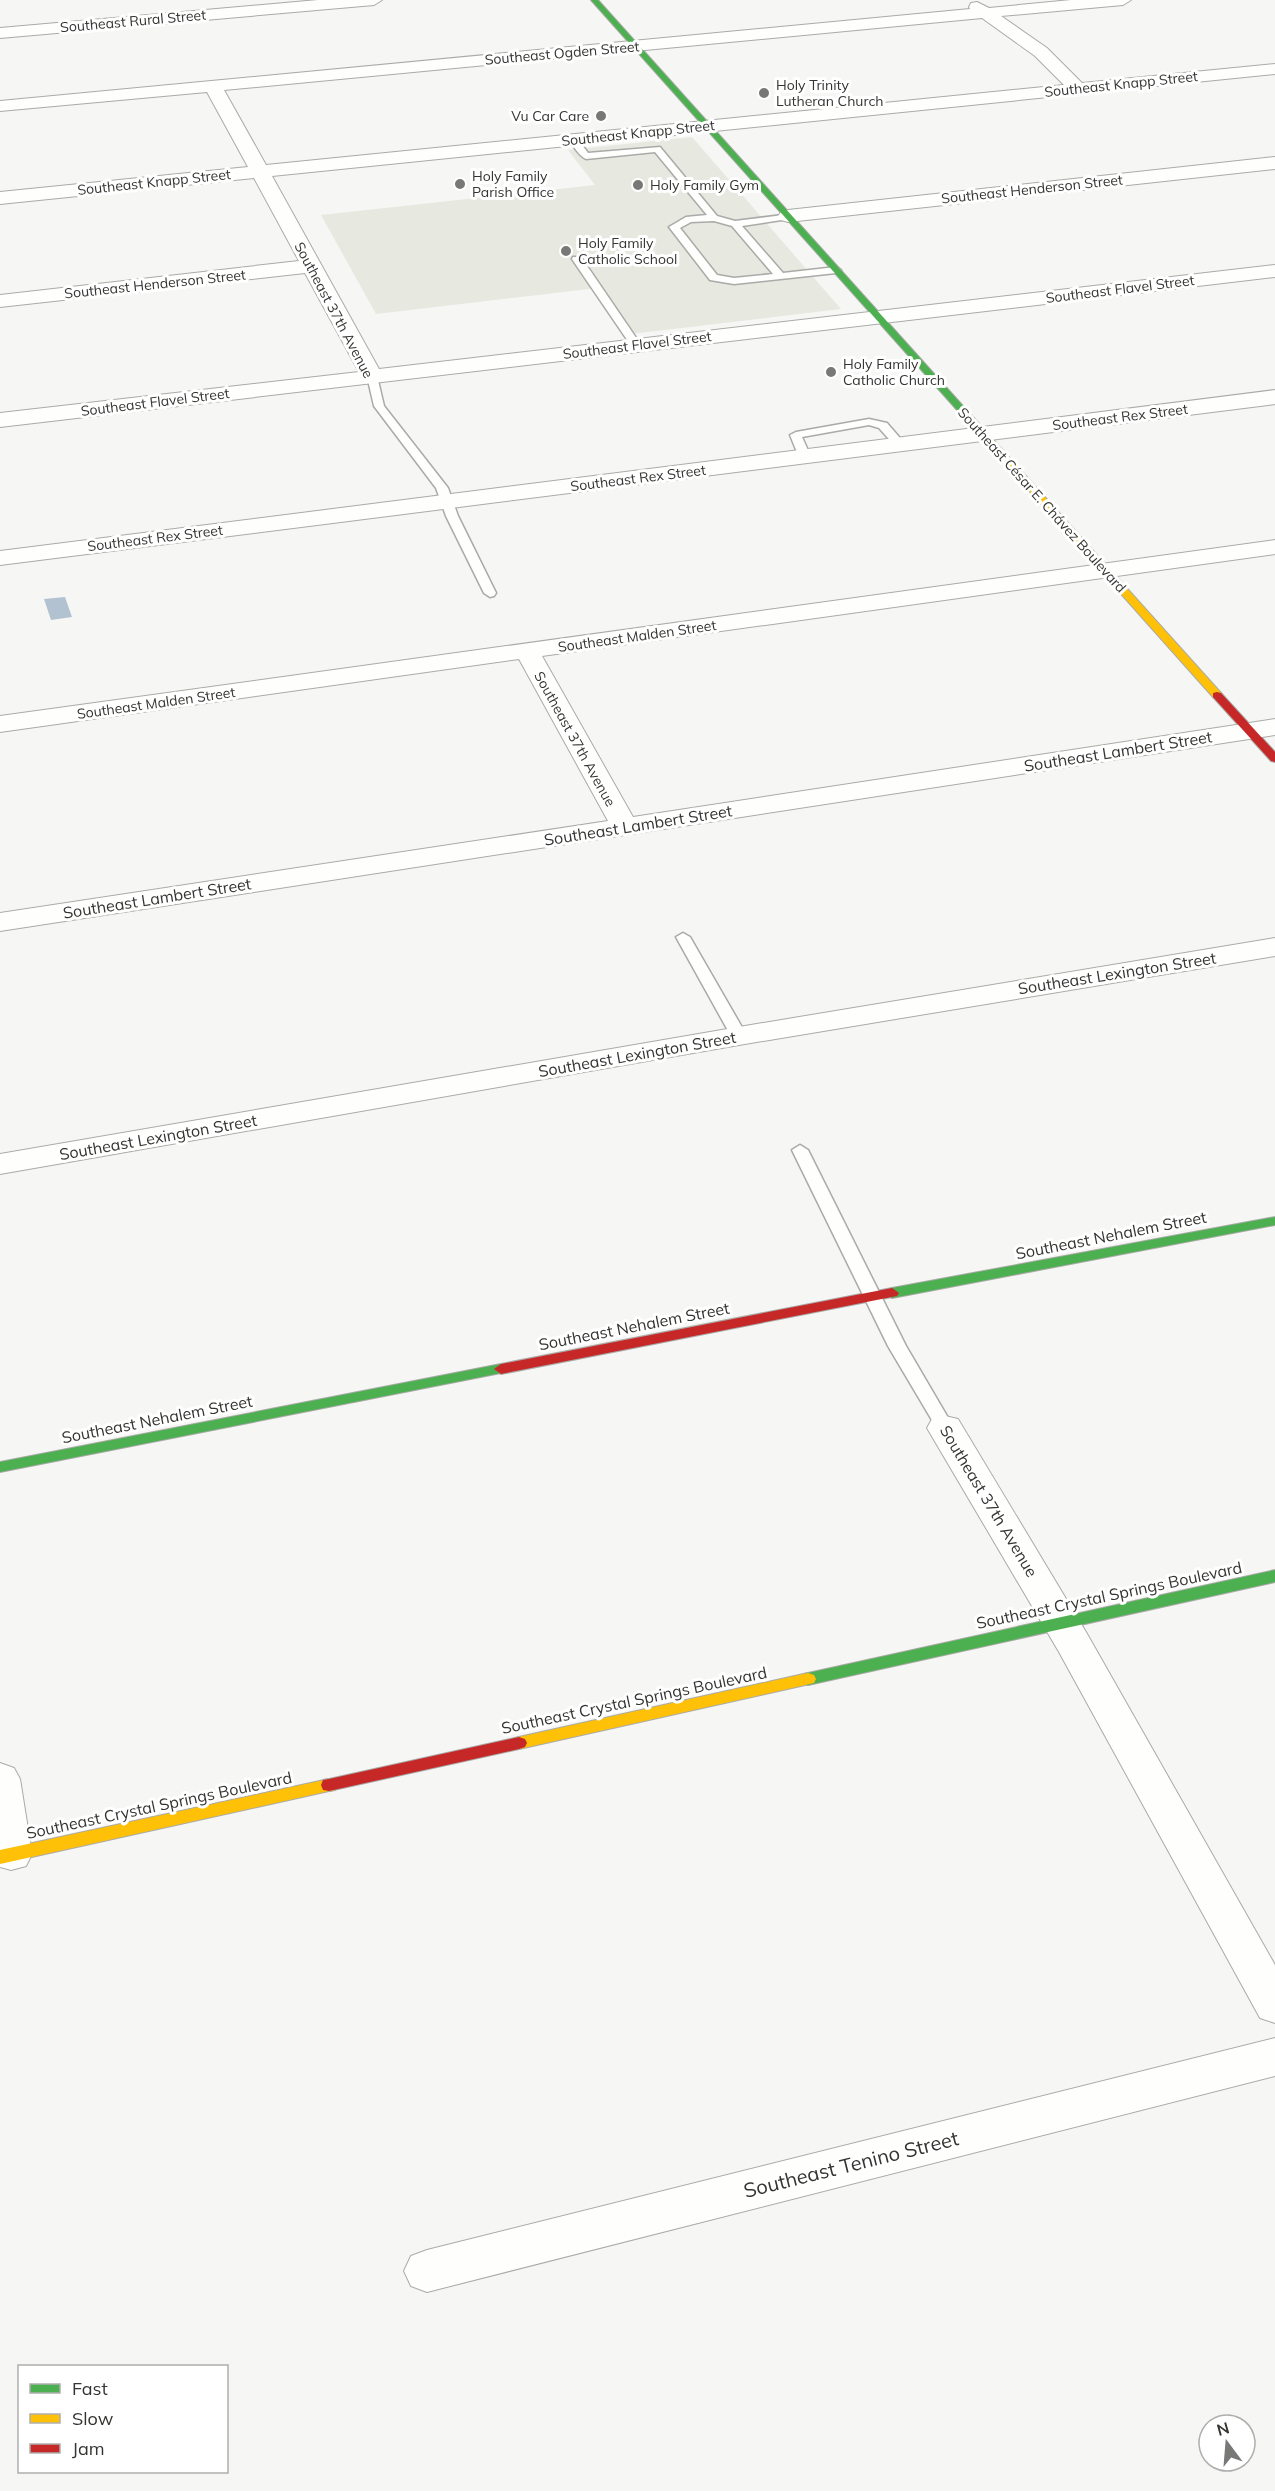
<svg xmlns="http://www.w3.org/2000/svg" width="1275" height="2491" font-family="Mulish,sans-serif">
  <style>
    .built { fill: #e7e8e0 }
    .water { fill: #b2c2d0 }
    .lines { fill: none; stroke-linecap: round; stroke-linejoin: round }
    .lane-casing { stroke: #aaaaa8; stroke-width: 3 }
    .street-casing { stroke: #aaaaa8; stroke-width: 2 }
    .fast-casing { stroke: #aaaaa8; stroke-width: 2 }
    .slow-casing { stroke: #aaaaa8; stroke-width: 2 }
    .jam-casing { stroke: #aaaaa8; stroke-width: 2 }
    .lane { fill: #fefefd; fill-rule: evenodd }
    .street { fill: #fefefd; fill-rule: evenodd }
    .fast { fill: #4caf50; fill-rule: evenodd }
    .slow { fill: #ffc107; fill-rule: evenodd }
    .jam { fill: #c62828; fill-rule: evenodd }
    .poi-dot { fill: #787876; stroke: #fff; stroke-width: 2 }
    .labels { text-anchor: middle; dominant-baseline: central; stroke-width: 6; stroke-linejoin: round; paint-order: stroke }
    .far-street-label { font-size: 14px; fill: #343432; stroke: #fff }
    .far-poi-label { font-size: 14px; fill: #343432; stroke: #fff; text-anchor: start }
    .street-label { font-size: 16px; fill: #343432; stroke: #fff }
    .near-street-label { font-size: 20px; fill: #343432; stroke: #fff }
  </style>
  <rect width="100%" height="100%" fill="#f6f7f4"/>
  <!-- built -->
  <path class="built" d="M692 137 841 309 631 334 598 288 376 314 321 215 595 185 568 150Z"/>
  <!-- water -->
  <path class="water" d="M65 597 72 617 51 620 44 599Z"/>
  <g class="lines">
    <defs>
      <g id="lane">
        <path d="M571 138H577L588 153 660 147 717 216 735 221 791 214 793 216 788 219 742 226 783 273 836 267 841 270 836 273 734 284 710 280 669 227 686 217 707 215 655 152 586 159C580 156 570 144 571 138ZM714 221 732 226 773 274 734 278 717 275 680 228 691 222Z"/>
        <path d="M573 257H581L641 345 640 347H632L572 259Z"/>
        <path d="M372 373 377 376 384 406 448 488 458 516 496 593 494 596 490 597 484 593 446 516 436 488 374 406 367 376Z"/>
        <path d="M869 419 887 423 906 445 904 447H896L879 428 869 425 802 437 811 457 805 460 799 457 790 435 796 432Z"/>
        <path d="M683 933 690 937 747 1036 744 1039 739 1041 731 1036 676 937Z"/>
        <path d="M800 1145 808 1150 906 1346 954 1428 951 1432H939L888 1346 792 1150Z"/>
      </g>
      <g id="street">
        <path d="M318 0H382L374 5 0 38V28Z"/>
        <path d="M1071 0H1131L1123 5 1001 16 1047 48 1082 83 1275 64V74L272 176 379 369 1275 265V277L0 427V413L359 372 305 273 0 307V295L299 261 254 178 0 204V192L248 167 207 92 0 111V101L970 9 969 7 971 3 977 2 989 8ZM982 18 1035 56 1064 85 266 165 224 90Z"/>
        <path d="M1275 157V169L788 222 781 220 778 216 781 212 788 210Z"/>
        <path d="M1275 390V404L0 565V551Z"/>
        <path d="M1275 540V554L542 656 633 817 1275 719V735L0 931V913L608 821 519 659 0 732V716Z"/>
        <path d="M1275 938V956L739 1045 0 1174V1154L739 1027Z"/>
        <path d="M945 1416 958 1419 1086 1632 1275 1965V2023L1260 2018 1059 1652 927 1428 932 1419Z"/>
        <path d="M0 1763 14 1768 20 1779 32 1854 26 1866 11 1870 0 1867Z"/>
        <path d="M1275 2038V2076L427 2292 411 2286 404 2271 411 2256 427 2250Z"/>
      </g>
      <g id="fast">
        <path d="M591 0H598L972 416V420H966Z"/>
        <path d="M1275 1217V1225L892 1298 885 1293 892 1288Z"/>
        <path d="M501 1364 508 1369 506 1372 0 1472V1462Z"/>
        <path d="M1275 1570V1582L808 1685 802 1683 800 1679 802 1675 808 1673Z"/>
      </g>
      <g id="slow">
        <path d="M969 415 972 416 1221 693V697H1213L966 420V416Z"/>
        <path d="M808 1673 814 1675 816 1679 814 1683 519 1749 513 1747 511 1743 513 1739 519 1737Z"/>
        <path d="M329 1779 335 1780 337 1785 335 1790 329 1791 0 1864V1850Z"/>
      </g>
      <g id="jam">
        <path d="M1217 692 1221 693 1275 752V762L1271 761 1213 697V693Z"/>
        <path d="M892 1288 899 1293 897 1296 501 1374 494 1369 501 1364Z"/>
        <path d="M519 1737 525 1739 527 1743 525 1747 519 1749 329 1791 323 1790 321 1785 323 1780 329 1779Z"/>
      </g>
    </defs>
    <!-- lane casing -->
    <use href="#lane" class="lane-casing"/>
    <!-- street casing -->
    <use href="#street" class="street-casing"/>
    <!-- fast casing -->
    <use href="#fast" class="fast-casing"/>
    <!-- slow casing -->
    <use href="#slow" class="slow-casing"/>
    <!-- jam casing -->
    <use href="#jam" class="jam-casing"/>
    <!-- lane -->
    <use href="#lane" class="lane"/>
    <!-- street -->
    <use href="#street" class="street"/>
    <!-- fast -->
    <use href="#fast" class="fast"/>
    <!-- slow -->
    <use href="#slow" class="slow"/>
    <!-- jam -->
    <use href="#jam" class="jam"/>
  </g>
  <!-- markers -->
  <g class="poi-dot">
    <circle cx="764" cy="93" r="6"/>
    <circle cx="601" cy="116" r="6"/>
    <circle cx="460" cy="184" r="6"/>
    <circle cx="638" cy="185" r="6"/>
    <circle cx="566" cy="251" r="6"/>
    <circle cx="831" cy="372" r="6"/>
  </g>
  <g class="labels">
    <!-- far-street labels -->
    <g class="far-street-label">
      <text transform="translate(133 21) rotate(-5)">Southeast Rural Street</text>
      <text transform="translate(562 53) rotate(-5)">Southeast Ogden Street</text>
      <text transform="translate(1121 84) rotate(-6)">Southeast Knapp Street</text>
      <text transform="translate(638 133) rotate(-6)">Southeast Knapp Street</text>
      <text transform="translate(154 182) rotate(-6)">Southeast Knapp Street</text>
      <text transform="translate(1032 189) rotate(-6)">Southeast Henderson Street</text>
      <text transform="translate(155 284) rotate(-6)">Southeast Henderson Street</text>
      <text transform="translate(1120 289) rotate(-7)">Southeast Flavel Street</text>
      <text transform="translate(334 310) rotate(62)">Southeast 37th Avenue</text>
      <text transform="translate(637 345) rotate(-7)">Southeast Flavel Street</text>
      <text transform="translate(155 402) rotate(-7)">Southeast Flavel Street</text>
      <text transform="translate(1120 417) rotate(-7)">Southeast Rex Street</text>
      <text transform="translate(638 478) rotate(-7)">Southeast Rex Street</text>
      <text transform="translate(1042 500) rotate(48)">Southeast César E. Chávez Boulevard</text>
      <text transform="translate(155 538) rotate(-7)">Southeast Rex Street</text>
      <text transform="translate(637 636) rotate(-8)">Southeast Malden Street</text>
      <text transform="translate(156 703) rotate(-8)">Southeast Malden Street</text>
      <text transform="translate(575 739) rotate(61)">Southeast 37th Avenue</text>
    </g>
    <!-- far-poi labels -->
    <g class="far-poi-label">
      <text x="776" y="85">Holy Trinity<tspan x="776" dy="16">Lutheran Church</tspan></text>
      <text x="589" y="116" text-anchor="end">Vu Car Care</text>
      <text x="472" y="176">Holy Family<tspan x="472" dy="16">Parish Office</tspan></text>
      <text x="650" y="185">Holy Family Gym</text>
      <text x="578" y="243">Holy Family<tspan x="578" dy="16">Catholic School</tspan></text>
      <text x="843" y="364">Holy Family<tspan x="843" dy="16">Catholic Church</tspan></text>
    </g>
    <!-- street labels -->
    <g class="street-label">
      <text transform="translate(1118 751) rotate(-9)">Southeast Lambert Street</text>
      <text transform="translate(638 825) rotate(-9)">Southeast Lambert Street</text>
      <text transform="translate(157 898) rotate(-9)">Southeast Lambert Street</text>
      <text transform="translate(1117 973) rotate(-9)">Southeast Lexington Street</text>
      <text transform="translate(637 1054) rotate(-10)">Southeast Lexington Street</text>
      <text transform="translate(158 1137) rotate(-10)">Southeast Lexington Street</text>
      <text transform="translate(1111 1235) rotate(-11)">Southeast Nehalem Street</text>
      <text transform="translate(634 1326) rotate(-11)">Southeast Nehalem Street</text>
      <text transform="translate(157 1419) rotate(-11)">Southeast Nehalem Street</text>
      <text transform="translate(989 1501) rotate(59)">Southeast 37th Avenue</text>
      <text transform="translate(1109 1595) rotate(-12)">Southeast Crystal Springs Boulevard</text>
      <text transform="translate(634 1700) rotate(-12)">Southeast Crystal Springs Boulevard</text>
      <text transform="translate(159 1805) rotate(-12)">Southeast Crystal Springs Boulevard</text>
    </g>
    <!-- near-street labels -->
    <g class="near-street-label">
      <text transform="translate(851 2164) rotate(-14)">Southeast Tenino Street</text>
    </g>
  </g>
  <!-- legend -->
  <rect x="18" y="2365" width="210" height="108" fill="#ffffff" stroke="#aeaead" stroke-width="1.5"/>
  <rect x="30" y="2384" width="30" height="9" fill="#4caf50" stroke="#aeaead" stroke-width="1.5"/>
  <text x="72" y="2395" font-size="18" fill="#343432">Fast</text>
  <rect x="30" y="2414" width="30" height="9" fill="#ffc107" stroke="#aeaead" stroke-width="1.5"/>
  <text x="72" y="2425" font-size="18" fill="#343432">Slow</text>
  <rect x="30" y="2444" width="30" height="9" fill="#c62828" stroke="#aeaead" stroke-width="1.5"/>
  <text x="72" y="2455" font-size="18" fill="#343432">Jam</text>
  <!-- north arrow -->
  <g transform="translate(1227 2443) rotate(344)"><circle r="28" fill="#ffffff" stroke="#aeaead" stroke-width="1.5"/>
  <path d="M0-4.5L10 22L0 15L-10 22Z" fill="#787876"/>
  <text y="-9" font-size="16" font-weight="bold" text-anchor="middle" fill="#343432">N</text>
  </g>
</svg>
